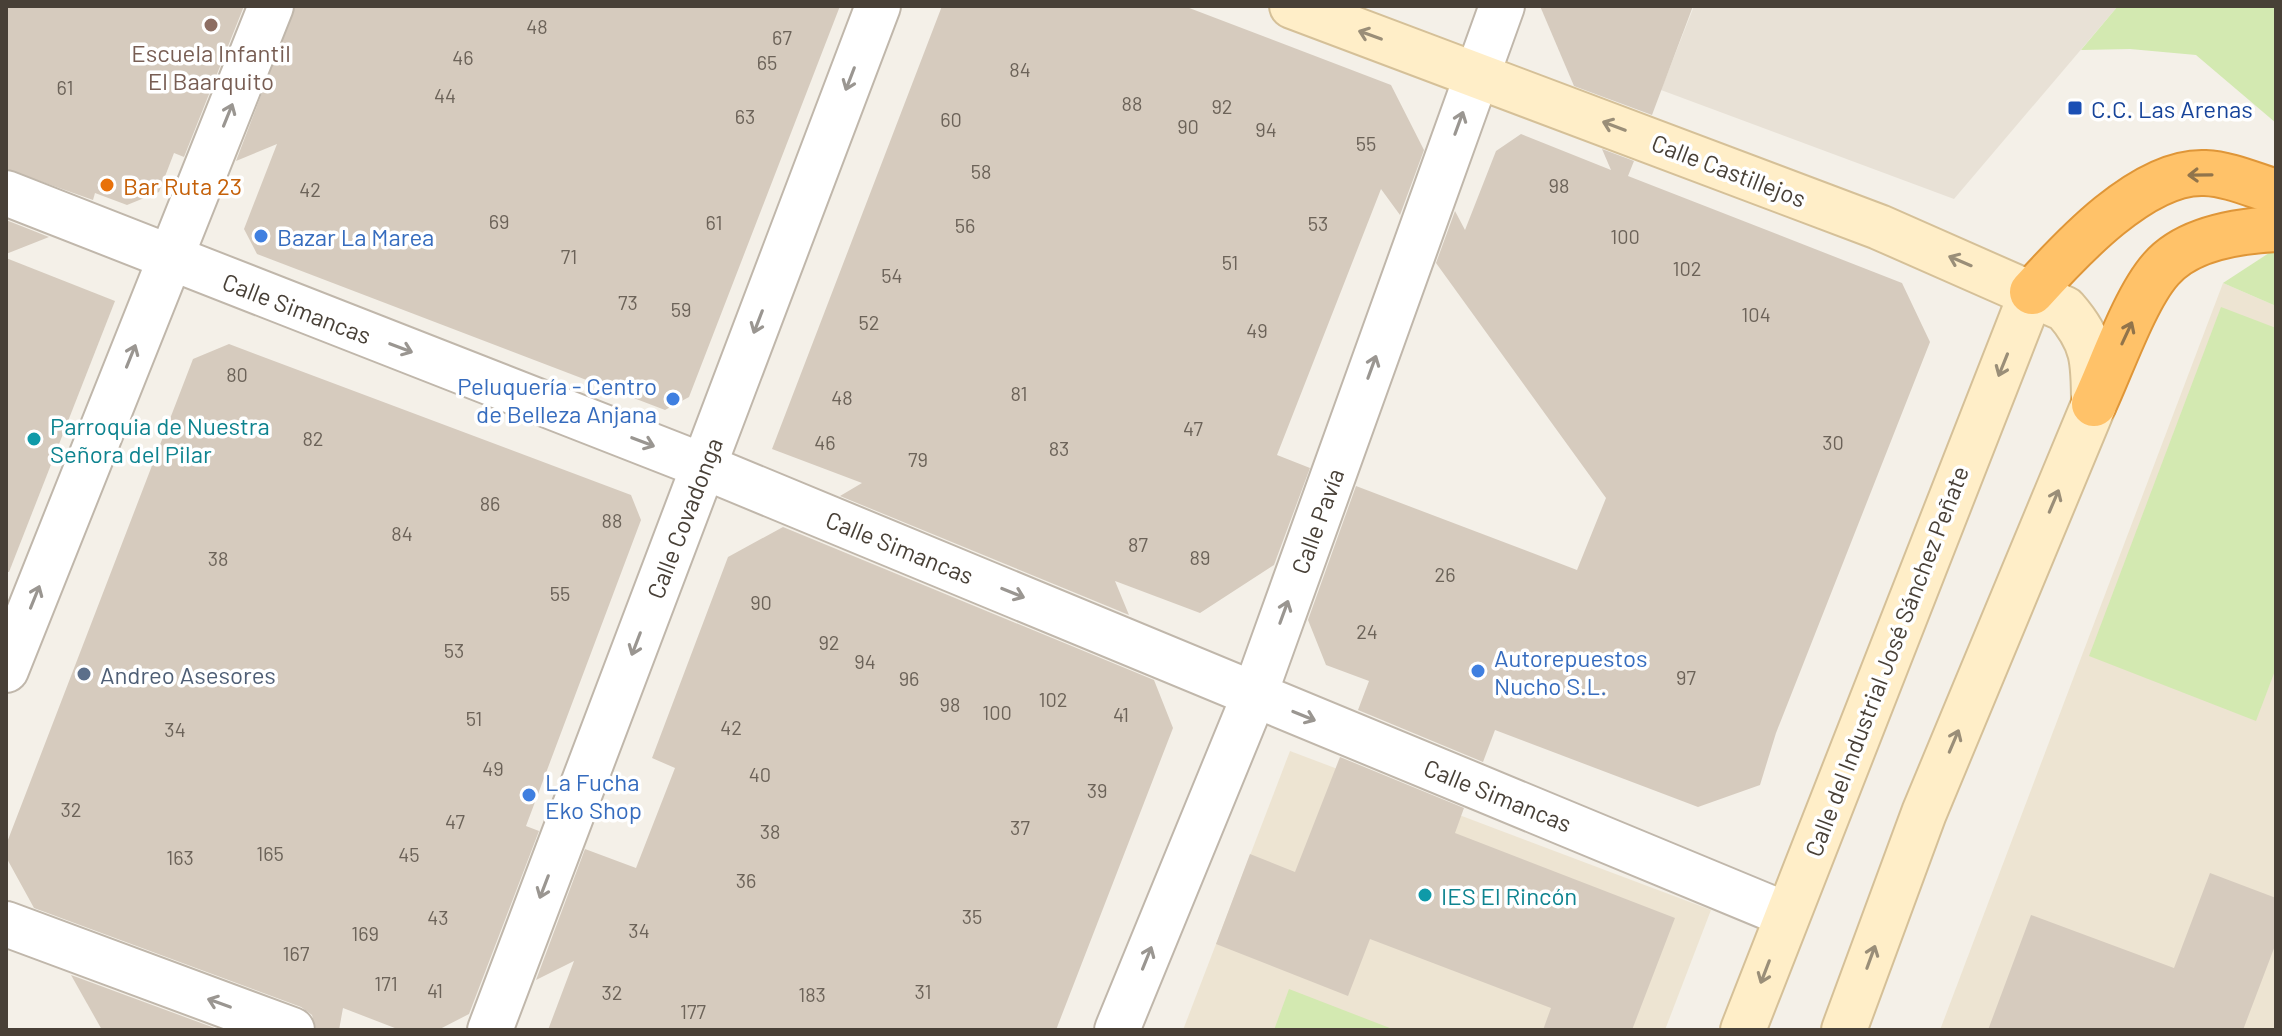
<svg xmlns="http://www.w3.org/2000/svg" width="2282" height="1036" font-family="Barlow,sans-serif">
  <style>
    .residential { fill: #e8e1d6 }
    .education { fill: #ede4d2 }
    .grass { fill: #d3e9b1 }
    .building { fill: #d6cbbe }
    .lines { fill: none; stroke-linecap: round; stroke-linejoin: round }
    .street-casing { stroke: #c0b7ab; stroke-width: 48 }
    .secondary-casing { stroke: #d5c098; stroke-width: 48 }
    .highway-casing { stroke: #df9638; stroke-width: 48 }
    .street { stroke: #fff; stroke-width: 44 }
    .secondary { stroke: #ffeec8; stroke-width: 44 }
    .highway { stroke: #ffc269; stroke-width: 44 }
    .oneway { stroke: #9a8e78 }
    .oneway2 { stroke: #9a9691 }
    .oneway3 { stroke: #91744b }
    .education-dot { fill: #8d6e63; stroke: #fff; stroke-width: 3 }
    .transit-dot { fill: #1a4fb4; stroke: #fff; stroke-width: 3 }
    .food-dot { fill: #e8710a; stroke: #fff; stroke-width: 3 }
    .shop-dot { fill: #3f7fe0; stroke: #fff; stroke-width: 3 }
    .culture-dot { fill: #0f9aa8; stroke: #fff; stroke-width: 3 }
    .service-dot { fill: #5c6f8a; stroke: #fff; stroke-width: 3 }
    .labels { text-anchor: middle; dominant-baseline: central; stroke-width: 7; stroke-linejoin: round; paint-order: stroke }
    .number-label { font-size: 20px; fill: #6c6359 }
    .education-label { font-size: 24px; fill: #785e54; stroke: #fff }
    .transit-label { font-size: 24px; fill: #164399; stroke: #fff; text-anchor: start }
    .street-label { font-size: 24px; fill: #484037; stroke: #fff }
    .food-label { font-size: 24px; fill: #c56008; stroke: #fff; text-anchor: start }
    .shop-label { font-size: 24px; fill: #366cbe; stroke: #fff; text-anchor: start }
    .culture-label { font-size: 24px; fill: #0d838f; stroke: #fff; text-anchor: start }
    .service-label { font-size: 24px; fill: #4e5e75; stroke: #fff; text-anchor: start }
  </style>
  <rect width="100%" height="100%" fill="#f4f0e8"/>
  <!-- residential -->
  <path class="residential" d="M1694 6H2118L1954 199 1661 90Z"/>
  <!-- education -->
  <g class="education">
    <path d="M2223 283 2276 306V1030H1940Z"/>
    <path d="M1290 751 1711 910 1665 1030H1183Z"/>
  </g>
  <!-- grass -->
  <g class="grass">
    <path d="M2118 6H2276V123L2196 55 2130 49 2081 50Z"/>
    <path d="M2269 253H2276V306L2223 283Z"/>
    <path d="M2221 307 2276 328V668L2256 721 2089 656Z"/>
    <path d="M1289 989 1395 1030H1274Z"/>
  </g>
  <!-- building -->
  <g class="building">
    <path d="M6 6H244L184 157 174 153 159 192 127 205 95 193 93 200 6 169Z"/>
    <path d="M295 6H840L689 397 665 410 257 254 244 229 277 144 236 161Z"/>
    <path d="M942 6H1184L1391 85 1424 150 1400 215 1381 189 1277 455 1310 468 1274 565 1200 613 1115 581 1129 615 840 496 862 483 772 449Z"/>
    <path d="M1540 6H1693L1652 115 1574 86Z"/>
    <path d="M1521 134 1611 170 1602 149 1634 161 1628 176 1902 283 1930 342 1776 733 1760 785 1698 807 1495 730 1483 762 1358 710 1369 681 1326 665 1308 620 1356 486 1577 570 1606 498 1436 263 1455 211 1465 230 1496 151Z"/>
    <path d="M6 220 49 237 6 254Z"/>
    <path d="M6 258 115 301 9 572H6Z"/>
    <path d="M229 344 631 495 641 520 526 826 539 831 469 1014 438 1030H400L343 1008 339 1030H316L312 1015 301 1007 34 908 6 857V845L193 359Z"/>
    <path d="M783 527 1154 680 1173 728 1056 1030H548L574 961 536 980 585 849 636 868 675 768 652 758 728 557Z"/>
    <path d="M1340 757 1464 808 1455 833 1675 918 1632 1030H1543L1551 1008 1370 939 1348 996 1216 944 1250 854 1295 872Z"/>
    <path d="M2210 873 2276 898V943L2243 1030H1988L2031 915 2174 968Z"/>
    <path d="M71 975 220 1030H102Z"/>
  </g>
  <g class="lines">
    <defs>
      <g id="street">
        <path d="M6 193 688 460 1787 915"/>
        <path d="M6 670 271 6"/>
        <path d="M6 924 292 1030"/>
        <path d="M490 1030 878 6"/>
        <path d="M1117 1030 1254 696 1502 6"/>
      </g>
      <g id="secondary">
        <path d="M1292 6 1879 227 2065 309C2094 342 2094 361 2094 404L1924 813 1844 1030"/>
        <path d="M1743 1030 2032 292"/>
      </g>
      <g id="highway">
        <path d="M2032 292C2070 250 2143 170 2205 173 2229 174 2253 185 2276 192"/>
        <path d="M2094 404C2111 368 2135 298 2161 269 2187 239 2238 231 2276 229"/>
      </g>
    </defs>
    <!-- street casing -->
    <use href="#street" class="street-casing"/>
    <!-- secondary casing -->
    <use href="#secondary" class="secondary-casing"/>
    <!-- highway casing -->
    <use href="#highway" class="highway-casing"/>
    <!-- street -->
    <use href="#street" class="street"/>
    <!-- secondary -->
    <use href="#secondary" class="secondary"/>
    <!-- highway -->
    <use href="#highway" class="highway"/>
  </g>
  <!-- one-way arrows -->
  <defs><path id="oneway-shaft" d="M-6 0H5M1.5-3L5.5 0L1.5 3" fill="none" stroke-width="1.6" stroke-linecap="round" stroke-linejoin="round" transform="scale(2)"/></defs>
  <g class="oneway">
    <use href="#oneway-shaft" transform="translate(1370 35) rotate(-160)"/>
    <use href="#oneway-shaft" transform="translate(1614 126) rotate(-159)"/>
    <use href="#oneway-shaft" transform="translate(1960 261) rotate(-157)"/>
    <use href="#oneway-shaft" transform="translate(2003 365) rotate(112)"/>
    <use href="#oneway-shaft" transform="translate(2054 501) rotate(-67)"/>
    <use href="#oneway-shaft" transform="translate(1954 741) rotate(-67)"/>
    <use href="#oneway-shaft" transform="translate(1871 957) rotate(-70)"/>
    <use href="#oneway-shaft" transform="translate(1765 972) rotate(111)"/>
  </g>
  <g class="oneway2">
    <use href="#oneway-shaft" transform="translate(850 79) rotate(111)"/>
    <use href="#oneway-shaft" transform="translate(228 115) rotate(-68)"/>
    <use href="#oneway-shaft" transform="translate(1459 123) rotate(-70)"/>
    <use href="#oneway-shaft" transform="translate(758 322) rotate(111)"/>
    <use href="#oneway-shaft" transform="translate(401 348) rotate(21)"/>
    <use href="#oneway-shaft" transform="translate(131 356) rotate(-68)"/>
    <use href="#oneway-shaft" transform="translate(1372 367) rotate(-70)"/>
    <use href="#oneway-shaft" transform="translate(643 442) rotate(21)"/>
    <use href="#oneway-shaft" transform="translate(1013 593) rotate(22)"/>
    <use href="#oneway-shaft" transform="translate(35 597) rotate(-68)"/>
    <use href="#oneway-shaft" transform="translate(1284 612) rotate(-70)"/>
    <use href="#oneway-shaft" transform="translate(636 644) rotate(111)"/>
    <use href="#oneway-shaft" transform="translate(1304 716) rotate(22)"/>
    <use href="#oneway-shaft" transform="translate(544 887) rotate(111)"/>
    <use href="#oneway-shaft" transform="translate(1147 958) rotate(-68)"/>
    <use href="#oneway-shaft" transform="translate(219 1003) rotate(-160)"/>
  </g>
  <g class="oneway3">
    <use href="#oneway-shaft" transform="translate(2200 175) rotate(179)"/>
    <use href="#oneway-shaft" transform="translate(2127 333) rotate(-65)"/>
  </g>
  <!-- markers -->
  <circle class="education-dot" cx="211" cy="25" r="8"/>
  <rect class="transit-dot" x="2067" y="100" width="16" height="16" rx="4"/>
  <circle class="food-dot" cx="107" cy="185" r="8"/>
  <g class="shop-dot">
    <circle cx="261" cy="236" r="8"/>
    <circle cx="673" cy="399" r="8"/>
    <circle cx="1478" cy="671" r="8"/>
    <circle cx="529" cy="795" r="8"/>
  </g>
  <g class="culture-dot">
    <circle cx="34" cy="439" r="8"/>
    <circle cx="1425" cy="895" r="8"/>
  </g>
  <circle class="service-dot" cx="84" cy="674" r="8"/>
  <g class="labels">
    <!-- number labels -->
    <g class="number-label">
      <text x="537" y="26">48</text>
      <text x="782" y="37">67</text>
      <text x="463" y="57">46</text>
      <text x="767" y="62">65</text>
      <text x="1020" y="69">84</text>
      <text x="65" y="87">61</text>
      <text x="445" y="95">44</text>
      <text x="1132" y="103">88</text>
      <text x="1222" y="106">92</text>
      <text x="745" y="116">63</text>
      <text x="951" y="119">60</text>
      <text x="1188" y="126">90</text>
      <text x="1266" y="129">94</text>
      <text x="1366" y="143">55</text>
      <text x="981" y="171">58</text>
      <text x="1559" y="185">98</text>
      <text x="310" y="189">42</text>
      <text x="499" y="221">69</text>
      <text x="714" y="222">61</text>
      <text x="1318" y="223">53</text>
      <text x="965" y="225">56</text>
      <text x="1625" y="236">100</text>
      <text x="569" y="256">71</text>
      <text x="1230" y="262">51</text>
      <text x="1687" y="268">102</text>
      <text x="892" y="275">54</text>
      <text x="628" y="302">73</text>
      <text x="681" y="309">59</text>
      <text x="1756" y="314">104</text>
      <text x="869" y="322">52</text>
      <text x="1257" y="330">49</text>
      <text x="237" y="374">80</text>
      <text x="1019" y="393">81</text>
      <text x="842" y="397">48</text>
      <text x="1193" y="428">47</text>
      <text x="313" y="438">82</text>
      <text x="825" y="442">46</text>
      <text x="1833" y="442">30</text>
      <text x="1059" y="448">83</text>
      <text x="918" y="459">79</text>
      <text x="490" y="503">86</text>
      <text x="612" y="520">88</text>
      <text x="402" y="533">84</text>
      <text x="1138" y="544">87</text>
      <text x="1200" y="557">89</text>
      <text x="218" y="558">38</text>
      <text x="1445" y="574">26</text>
      <text x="560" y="593">55</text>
      <text x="761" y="602">90</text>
      <text x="1367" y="631">24</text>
      <text x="829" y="642">92</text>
      <text x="454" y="650">53</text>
      <text x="865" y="661">94</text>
      <text x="1686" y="677">97</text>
      <text x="909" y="678">96</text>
      <text x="1053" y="699">102</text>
      <text x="950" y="704">98</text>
      <text x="997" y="712">100</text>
      <text x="1121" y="714">41</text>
      <text x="474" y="718">51</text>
      <text x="731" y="727">42</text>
      <text x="175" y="729">34</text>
      <text x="493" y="768">49</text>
      <text x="760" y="774">40</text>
      <text x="1097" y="790">39</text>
      <text x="71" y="809">32</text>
      <text x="455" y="821">47</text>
      <text x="1020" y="827">37</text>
      <text x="770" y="831">38</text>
      <text x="270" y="853">165</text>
      <text x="409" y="854">45</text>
      <text x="180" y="857">163</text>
      <text x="746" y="880">36</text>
      <text x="972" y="916">35</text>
      <text x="438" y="917">43</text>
      <text x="639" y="930">34</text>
      <text x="365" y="933">169</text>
      <text x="296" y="953">167</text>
      <text x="386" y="983">171</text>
      <text x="435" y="990">41</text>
      <text x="923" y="991">31</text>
      <text x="612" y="992">32</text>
      <text x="812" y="994">183</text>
      <text x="693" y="1011">177</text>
    </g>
    <!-- education labels -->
    <g class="education-label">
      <text x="211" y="52">Escuela Infantil<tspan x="211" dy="28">El Baarquito</tspan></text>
    </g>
    <!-- transit labels -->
    <g class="transit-label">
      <text x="2091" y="108">C.C. Las Arenas</text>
    </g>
    <!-- street labels -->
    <g class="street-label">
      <text transform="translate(1729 170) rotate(21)">Calle Castillejos</text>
      <text transform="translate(297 308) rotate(21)">Calle Simancas</text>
      <text transform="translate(684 518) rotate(-69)">Calle Covadonga</text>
      <text transform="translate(1317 521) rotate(-70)">Calle Pavía</text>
      <text transform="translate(900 547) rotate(22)">Calle Simancas</text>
      <text transform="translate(1886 661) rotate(-69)">Calle del Industrial José Sánchez Peñate</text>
      <text transform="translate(1498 795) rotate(22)">Calle Simancas</text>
    </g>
    <!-- food labels -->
    <g class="food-label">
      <text x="123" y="185">Bar Ruta 23</text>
    </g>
    <!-- shop labels -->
    <g class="shop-label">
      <text x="277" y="236">Bazar La Marea</text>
      <text x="657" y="385" text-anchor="end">Peluquería - Centro<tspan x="657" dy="28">de Belleza Anjana</tspan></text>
      <text x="1494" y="657">Autorepuestos<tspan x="1494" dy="28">Nucho S.L.</tspan></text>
      <text x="545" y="781">La Fucha<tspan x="545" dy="28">Eko Shop</tspan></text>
    </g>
    <!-- culture labels -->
    <g class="culture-label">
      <text x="50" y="425">Parroquia de Nuestra<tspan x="50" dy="28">Señora del Pilar</tspan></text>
      <text x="1441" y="895">IES El Rincón</text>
    </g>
    <!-- service labels -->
    <g class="service-label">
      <text x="100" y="674">Andreo Asesores</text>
    </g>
  </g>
  <!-- border -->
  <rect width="2282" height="1036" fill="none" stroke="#484037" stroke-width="16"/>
</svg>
